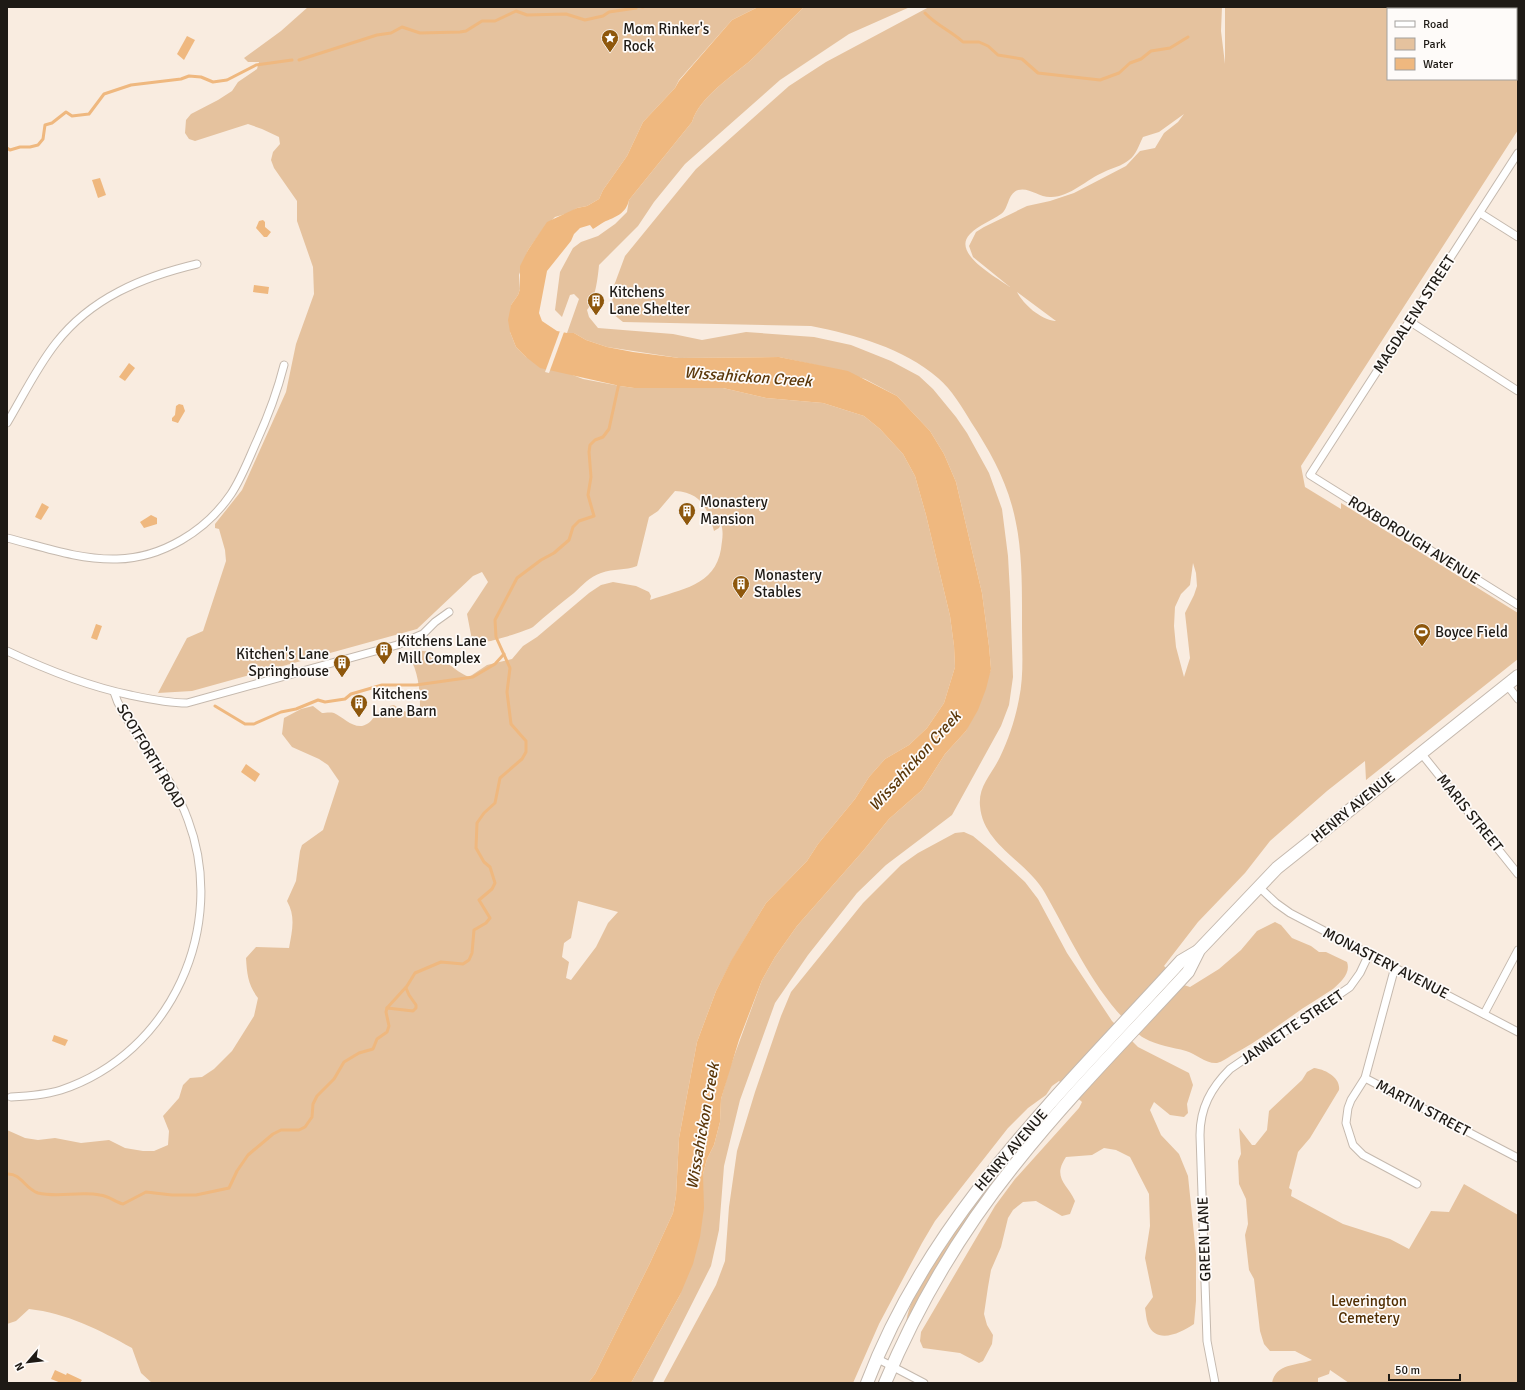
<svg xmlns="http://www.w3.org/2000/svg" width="1525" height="1390" font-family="Signika,sans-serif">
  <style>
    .green { fill: #e5c29e; fill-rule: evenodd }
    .water { fill: #efb87f }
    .pier { fill: #f9ece0 }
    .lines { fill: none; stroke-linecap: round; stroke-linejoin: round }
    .stream { stroke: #efb87f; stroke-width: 3 }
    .street-casing { stroke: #c5b9ae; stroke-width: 9 }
    .primary-casing { stroke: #c5b9ae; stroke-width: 14 }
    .street { stroke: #fff; stroke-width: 7 }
    .primary { stroke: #fff; stroke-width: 12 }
    .labels { text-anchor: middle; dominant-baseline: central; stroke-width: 3.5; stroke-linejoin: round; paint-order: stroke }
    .poi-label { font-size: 15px; fill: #1e1a15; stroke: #fefbf9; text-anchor: start }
    .street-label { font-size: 15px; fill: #1e1a15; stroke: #fefbf9 }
    .park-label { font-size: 15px; fill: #502d00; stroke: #fefbf9 }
    .water-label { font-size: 16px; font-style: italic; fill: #5b3709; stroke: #fefbf9 }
  </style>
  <rect width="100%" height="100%" fill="#f9ece0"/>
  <!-- green -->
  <g class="green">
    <path d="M308 7H758L732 20 679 80 675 88 643 122 627 156 603 190 599 199 587 206 577 208 569 213 555 217 543 229 528 250 519 275 520 289 518 295 511 305 510 332 516 347 526 357 583 379 620 386 634 388H723L766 398 823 403 864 416 880 429 903 454 915 476 926 515 950 616 954 646 955 667 944 703 927 728 909 745 885 759 869 777 855 799 818 844 807 861 766 903 731 962 716 991 697 1042 679 1138 676 1196 673 1213 650 1263 595 1374 588 1383H152L141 1373 132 1348C100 1330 66 1313 29 1309L16 1321 7 1324V1130L25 1138 38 1140 55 1138 81 1143 109 1140 125 1148 143 1151H154L168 1145 169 1131 163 1116 179 1098 183 1085 190 1078 202 1077 214 1069 232 1051 254 1016 258 998C248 985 247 974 246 958L256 947 289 948C292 931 296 917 287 901L296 881 300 851 302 845 323 830 339 781 328 765 319 759 292 747 282 734 284 718 301 709 313 706 322 713C325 713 330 712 334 713 343 717 351 727 362 726 376 723 373 708 394 705L401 710 413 714 420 706C420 689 418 671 409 656L411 651C438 647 446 667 469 677L487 665 512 659 523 646 537 637 589 593 601 585 613 582 636 586 649 592 651 596 650 600C681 589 715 586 721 549 722 540 724 533 721 524L719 528 714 531C708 509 701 492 675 491L658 511 649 517 637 566C625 571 614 568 601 573 589 577 583 585 574 593 560 604 546 615 533 627 526 631 499 639 491 641 484 642 478 641 472 640L467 614 488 582 482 572 473 576 417 629 192 691 158 693 187 638 203 631 226 561 225 550 219 529 215 528V524L242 490 286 392 296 344 314 294 313 267 297 221V201L274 168 271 160 273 152 280 144 279 137 262 129 248 124 195 141 189 139 185 133 186 120 191 114 218 100 232 91 238 82 257 69 259 62H248L244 58 281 31ZM578 901 618 912 608 923 596 947 571 980 566 978 569 962 562 957 564 943 571 938Z"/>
    <path d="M804 7H910L849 34 780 80 685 164 654 202 638 226 599 265C598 277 595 301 587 310L589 317 598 328 673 334 702 340 746 332 814 337 851 345 891 361 919 376 933 389 956 417 967 433 989 473 1002 509 1008 556 1010 592 1013 677 1009 705 1001 726 952 815 886 865 857 893 808 955 775 1003 740 1100 724 1166 719 1230 711 1266 652 1383H631L680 1295 702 1190 703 1174 707 1159 714 1145 720 1122 721 1099 729 1070 762 980 775 957 797 926 863 851 889 819 922 790 945 754 966 731 991 669 989 646 982 593 956 482 944 454 930 431 897 396 865 379 820 366 779 357 679 358 607 347 586 340 574 333H567L579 299 574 294 570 295 562 317 555 310 560 272 573 248 581 242 598 236 615 224 627 212 629 200 692 122C700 96 732 77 752 59 770 42 786 24 804 7Z"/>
    <path d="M929 7H1222L1221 31 1225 64V7H1518V130L1301 466 1305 487 1341 509V503L1518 613V659L1366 780 1365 761 1327 791 1270 841 1245 873 1198 922 1164 966 1184 985 1190 987 1219 969 1241 950 1257 931 1275 922 1281 925 1292 938 1311 946 1319 952H1326L1347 962C1351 973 1341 982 1333 989 1320 998 1305 1006 1292 1016 1272 1030 1253 1044 1232 1055 1227 1058 1222 1062 1217 1063 1206 1064 1196 1054 1186 1051 1172 1047 1158 1046 1144 1038 1138 1035 1133 1028 1128 1023 1092 987 1070 937 1045 893 1028 862 983 845 980 806 978 786 992 774 1000 757 1009 738 1015 720 1019 699 1024 676 1022 651 1022 627 1022 588 1023 545 1012 506 1004 476 988 448 971 422 962 407 952 390 938 378 903 348 856 335 811 326L623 322 613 314 612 291 625 256 696 169 789 86 826 62ZM1388 9H1516V79H1388ZM1184 114 1178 122 1164 133 1155 148 1140 151 1126 166 1074 193 1050 201 1027 206 984 227 976 232 969 246 973 257 1010 287C996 277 951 253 970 234 979 225 991 221 1001 214 1009 209 1007 194 1018 190 1029 187 1039 197 1050 197 1069 198 1087 179 1104 172 1112 168 1122 166 1129 160 1136 155 1139 145 1143 137L1159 132ZM1017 292 1056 321H1055C1040 319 1024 305 1017 292ZM1193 563 1196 573 1197 586 1194 595 1185 613 1190 658 1184 677 1176 647 1174 626 1175 607 1181 594 1190 585Z"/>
    <path d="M964 832 973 836 991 851 1025 882 1038 899 1067 953 1112 1021 1138 1047 1189 1073 1193 1085 1187 1104 1188 1113 1184 1117 1170 1115 1154 1102 1150 1110 1161 1135 1179 1154 1188 1176 1196 1254V1301L1194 1324C1181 1333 1156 1345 1148 1324 1146 1319 1146 1313 1145 1308L1153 1297 1145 1258 1150 1226 1149 1194 1130 1157 1116 1150 1104 1148 1092 1155 1066 1157C1052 1178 1067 1183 1075 1201L1070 1214 1062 1216 1036 1201 1023 1202 1013 1210 1008 1218 1001 1247 991 1270 988 1287 984 1314 987 1325 993 1335 992 1344 983 1361 979 1363 960 1353 923 1348 920 1341 921 1332 995 1206 1015 1179 1079 1108 1082 1102 1059 1081 1052 1086 1046 1095 1028 1108 1008 1128 935 1221 922 1243 879 1324 853 1383H663L716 1285 725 1261 729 1207 737 1151 755 1092 781 1016 791 992 863 903 901 865 918 853 955 833Z"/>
    <path d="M1314 1068C1324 1069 1341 1077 1339 1090L1310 1138 1298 1152 1289 1188 1292 1190 1291 1196 1343 1224 1390 1239 1409 1249 1431 1211 1449 1212 1464 1184 1518 1215V1383H1349L1330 1370 1329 1374 1318 1378V1383H1272C1276 1363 1296 1366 1312 1360L1295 1351H1270L1264 1344 1260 1331 1254 1279 1249 1270 1245 1235 1248 1224 1246 1199 1239 1184 1238 1161 1241 1154 1239 1128 1252 1145H1255L1267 1130 1269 1111 1302 1080 1307 1072Z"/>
    <path d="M1010 1158 1012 1160 906 1322C915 1272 978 1199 1010 1158Z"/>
  </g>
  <!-- water -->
  <g class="water">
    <path d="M758 7H804C786 24 770 42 752 59 732 77 700 96 692 122L629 200C626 214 615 217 604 222 600 224 597 227 593 229L590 225 580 228 574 234 571 241 547 271 539 313 542 321 557 331 567 333H574L586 340 607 347 633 352 679 358 779 357 848 371 897 396 930 431 944 454 956 482 982 593 989 646 991 669 986 689 978 710 966 731 945 754 922 790 889 819 863 851 797 926 775 957 762 980 739 1040 721 1099 720 1122 714 1145 707 1159 703 1174 704 1208 700 1237 693 1264 680 1295 631 1383H588L595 1374 650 1263 673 1213 676 1196 679 1138 697 1042 716 991 731 961 766 903 807 861 818 844 855 799 869 777 885 759 909 745 927 728 944 703 955 667 954 646 950 616 926 515 915 476 903 454 880 429 864 416 823 403 766 398 723 388H634L620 386 540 368 526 357 516 347 510 332 508 320 511 305 518 295 520 289V266L528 250 547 222 577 208 587 206 599 199 603 190 627 156 643 122 675 88 679 81 732 20Z"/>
    <path d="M187 36 195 40 184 60 177 54Z"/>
    <path d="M100 178 106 195 98 198 92 180Z"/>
    <path d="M263 220 265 222V227L271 232 267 237H264L256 228 259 221Z"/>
    <path d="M254 285 269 287 268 294 253 292Z"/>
    <path d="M129 363 135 368 125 381 119 377Z"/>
    <path d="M179 404 183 405 185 411 178 423 172 421V418L175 415 176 406Z"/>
    <path d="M42 503 49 507 41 520 35 517Z"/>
    <path d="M151 515 157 518V524L144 528 140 522Z"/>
    <path d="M96 624 102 626 97 640 91 638Z"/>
    <path d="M246 764 260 774 255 782 241 772Z"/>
    <path d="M54 1035 68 1040 65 1046 52 1041Z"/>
    <path d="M55 1370 66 1375 67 1373 82 1380 80 1383H61L51 1379Z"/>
  </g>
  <!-- pier -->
  <path class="pier" d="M560 331 564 332 549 373 545 372Z"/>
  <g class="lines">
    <!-- stream -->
    <g class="stream">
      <path d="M642 7H643"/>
      <path d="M925 13C936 25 951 31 963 42H979L988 46 998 55 1022 59 1038 73 1100 80 1119 73 1130 63 1141 59 1151 51 1170 48 1188 37"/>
      <path d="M299 60 377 35 391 33 402 27 420 33 460 32 466 31 482 21H495L516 11 527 15 566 14 585 20 603 16 609 12 636 8"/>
      <path d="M7 148 10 150 20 147H30L38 145 43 139 45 125 52 123 66 112 72 116 89 114 104 94 131 85 181 79 189 76 201 77 213 82 227 80 256 65 292 60"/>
      <path d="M215 706 245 724H254L281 712 296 709 318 700 325 702 345 699 351 694 382 685H416L473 677 495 664 504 654"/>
      <path d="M387 1008 413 1011 416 1008V1005L409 995 406 988"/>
      <path d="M7 1174C21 1173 25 1189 38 1193 58 1198 80 1191 100 1195 109 1196 115 1202 123 1204L146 1192 172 1195H196L229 1188 237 1171 248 1155 273 1134 281 1130H299L305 1127 312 1117 313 1104 317 1096 334 1079 344 1062 359 1053 373 1049 377 1039 387 1032 389 1026 386 1012 387 1008 407 986 415 973 441 962 463 964 469 960 472 953 474 930 486 923 490 918 479 900 492 889 495 883 490 867 484 862 476 848 477 823 484 813 495 803 500 778 522 759 526 752V741L511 724 507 692 510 668 496 637 495 620 517 578 541 560 554 553 569 540 573 527 579 521 594 516 588 495 591 477 589 452 590 445 595 440 603 437 609 429 619 383"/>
    </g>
    <defs>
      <g id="street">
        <path d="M1518 153 1310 475 1518 605"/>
        <path d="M1480 213 1518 237"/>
        <path d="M1409 321 1518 391"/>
        <path d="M7 423C23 396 37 367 56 343 91 298 142 277 197 264"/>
        <path d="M7 538C43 547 79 560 117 559 162 558 206 531 231 494 241 479 248 461 255 445 267 419 277 393 284 365"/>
        <path d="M7 651C47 670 87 686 130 695 149 699 167 703 187 703L397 645 423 634 435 622 449 612"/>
        <path d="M1507 685 1518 699"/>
        <path d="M1421 753 1518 874"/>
        <path d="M1258 886 1276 903 1290 913 1518 1032"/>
        <path d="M1395 967 1365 1078 1351 1100 1348 1108 1346 1123 1353 1145 1363 1155 1417 1184"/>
        <path d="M1484 1014 1518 950"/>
        <path d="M1365 1078 1518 1158"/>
        <path d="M11 1097C28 1096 45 1095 61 1090 172 1053 228 926 188 820 177 789 157 763 139 737 129 722 119 709 114 692"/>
        <path d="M878 1359 924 1383"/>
        <path d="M1215 1383 1207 1341 1200 1135C1200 1108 1211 1088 1230 1069L1350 987 1360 973 1369 954"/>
      </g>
      <g id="primary">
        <path d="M867 1383C931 1214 1062 1092 1181 961L1198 951"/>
        <path d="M885 1383C918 1304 962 1230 1016 1163 1069 1096 1130 1035 1188 972L1199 950 1277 868 1518 676"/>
      </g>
    </defs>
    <!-- street casing -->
    <use href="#street" class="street-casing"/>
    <!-- primary casing -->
    <use href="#primary" class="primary-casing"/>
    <!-- street -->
    <use href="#street" class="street"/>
    <!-- primary -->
    <use href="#primary" class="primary"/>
  </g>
  <!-- icons -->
  <defs>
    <symbol id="sight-pin" viewBox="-11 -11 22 30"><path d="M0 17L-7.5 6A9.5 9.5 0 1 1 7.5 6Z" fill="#8e570c" stroke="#fefbf9"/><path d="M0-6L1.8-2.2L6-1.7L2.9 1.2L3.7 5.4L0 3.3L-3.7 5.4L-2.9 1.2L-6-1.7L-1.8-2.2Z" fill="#fff"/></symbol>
    <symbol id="building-pin" viewBox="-11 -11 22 30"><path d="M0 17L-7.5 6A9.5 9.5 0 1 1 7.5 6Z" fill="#8e570c" stroke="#fefbf9"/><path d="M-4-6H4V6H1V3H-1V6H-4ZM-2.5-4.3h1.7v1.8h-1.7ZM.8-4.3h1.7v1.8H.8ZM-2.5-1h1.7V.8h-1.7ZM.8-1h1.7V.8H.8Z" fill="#fff"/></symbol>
    <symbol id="stadium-pin" viewBox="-11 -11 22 30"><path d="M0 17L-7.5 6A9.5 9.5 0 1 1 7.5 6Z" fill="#8e570c" stroke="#fefbf9"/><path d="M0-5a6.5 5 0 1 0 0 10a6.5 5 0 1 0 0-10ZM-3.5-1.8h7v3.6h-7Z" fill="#fff"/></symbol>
  </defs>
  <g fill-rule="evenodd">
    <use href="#sight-pin" x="600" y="28" width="20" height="27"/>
    <use href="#building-pin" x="586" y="291" width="20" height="27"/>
    <use href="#building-pin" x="677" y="501" width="20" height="27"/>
    <use href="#building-pin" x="731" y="574" width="20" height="27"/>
    <use href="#stadium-pin" x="1412" y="622" width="20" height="27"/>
    <use href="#building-pin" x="374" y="640" width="20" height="27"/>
    <use href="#building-pin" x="332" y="653" width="20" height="27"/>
    <use href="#building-pin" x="349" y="693" width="20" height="27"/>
  </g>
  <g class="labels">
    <!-- poi labels -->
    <g class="poi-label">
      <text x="623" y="29">Mom Rinker's<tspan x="623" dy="17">Rock</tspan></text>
      <text x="609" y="292">Kitchens<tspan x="609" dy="17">Lane Shelter</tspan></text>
      <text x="700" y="502">Monastery<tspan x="700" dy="17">Mansion</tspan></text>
      <text x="754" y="575">Monastery<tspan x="754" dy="17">Stables</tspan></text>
      <text x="1435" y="632">Boyce Field</text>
      <text x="397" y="641">Kitchens Lane<tspan x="397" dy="17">Mill Complex</tspan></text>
      <text x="329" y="654" text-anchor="end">Kitchen's Lane<tspan x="329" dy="17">Springhouse</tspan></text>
      <text x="372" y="694">Kitchens<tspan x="372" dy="17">Lane Barn</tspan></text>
    </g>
    <!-- street labels -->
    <g class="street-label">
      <text transform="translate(1414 314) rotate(-57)">MAGDALENA STREET</text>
      <text transform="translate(1414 540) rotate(32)">ROXBOROUGH AVENUE</text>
      <text transform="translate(151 756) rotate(59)">SCOTFORTH ROAD</text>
      <text transform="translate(1353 807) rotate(-39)">HENRY AVENUE</text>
      <text transform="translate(1470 813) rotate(51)">MARIS STREET</text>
      <text transform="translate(1386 963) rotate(27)">MONASTERY AVENUE</text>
      <text transform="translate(1292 1027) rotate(-34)">JANNETTE STREET</text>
      <text transform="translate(1423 1108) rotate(28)">MARTIN STREET</text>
      <text transform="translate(1011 1150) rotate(-49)">HENRY AVENUE</text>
      <text transform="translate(1204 1239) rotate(-92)">GREEN LANE</text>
    </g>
    <!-- park labels -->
    <g class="park-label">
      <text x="1369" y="1301">Leverington<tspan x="1369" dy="17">Cemetery</tspan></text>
    </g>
    <!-- water labels -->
    <g class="water-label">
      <text transform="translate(748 377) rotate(4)">Wissahickon Creek</text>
      <text transform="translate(915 761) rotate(-48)">Wissahickon Creek</text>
      <text transform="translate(703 1126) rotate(-80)">Wissahickon Creek</text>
    </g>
  </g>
  <!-- border -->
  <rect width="1525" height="1390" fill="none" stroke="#1e1a15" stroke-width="16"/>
  <!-- legend -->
  <rect x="1387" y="8" width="130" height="72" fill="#fefbf9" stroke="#a4a19e"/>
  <rect x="1395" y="21" width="20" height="6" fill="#ffffff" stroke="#a4a19e"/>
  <text x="1423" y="28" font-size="12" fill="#1e1a15">Road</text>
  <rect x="1395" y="38" width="20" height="12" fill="#e5c29e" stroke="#a4a19e"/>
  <text x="1423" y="48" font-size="12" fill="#1e1a15">Park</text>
  <rect x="1395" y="58" width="20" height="12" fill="#efb87f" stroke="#a4a19e"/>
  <text x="1423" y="68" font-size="12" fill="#1e1a15">Water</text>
  <!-- north arrow -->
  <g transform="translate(28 1362) rotate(242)" stroke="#fefbf9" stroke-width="3" paint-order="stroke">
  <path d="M0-3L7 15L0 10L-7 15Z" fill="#1e1a15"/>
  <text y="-6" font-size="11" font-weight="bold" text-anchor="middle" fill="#1e1a15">N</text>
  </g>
  <!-- scale -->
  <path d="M1389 1374v6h71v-6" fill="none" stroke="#1e1a15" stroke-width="2"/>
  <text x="1395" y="1374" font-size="12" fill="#1e1a15" stroke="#fefbf9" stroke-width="3" paint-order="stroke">50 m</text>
</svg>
